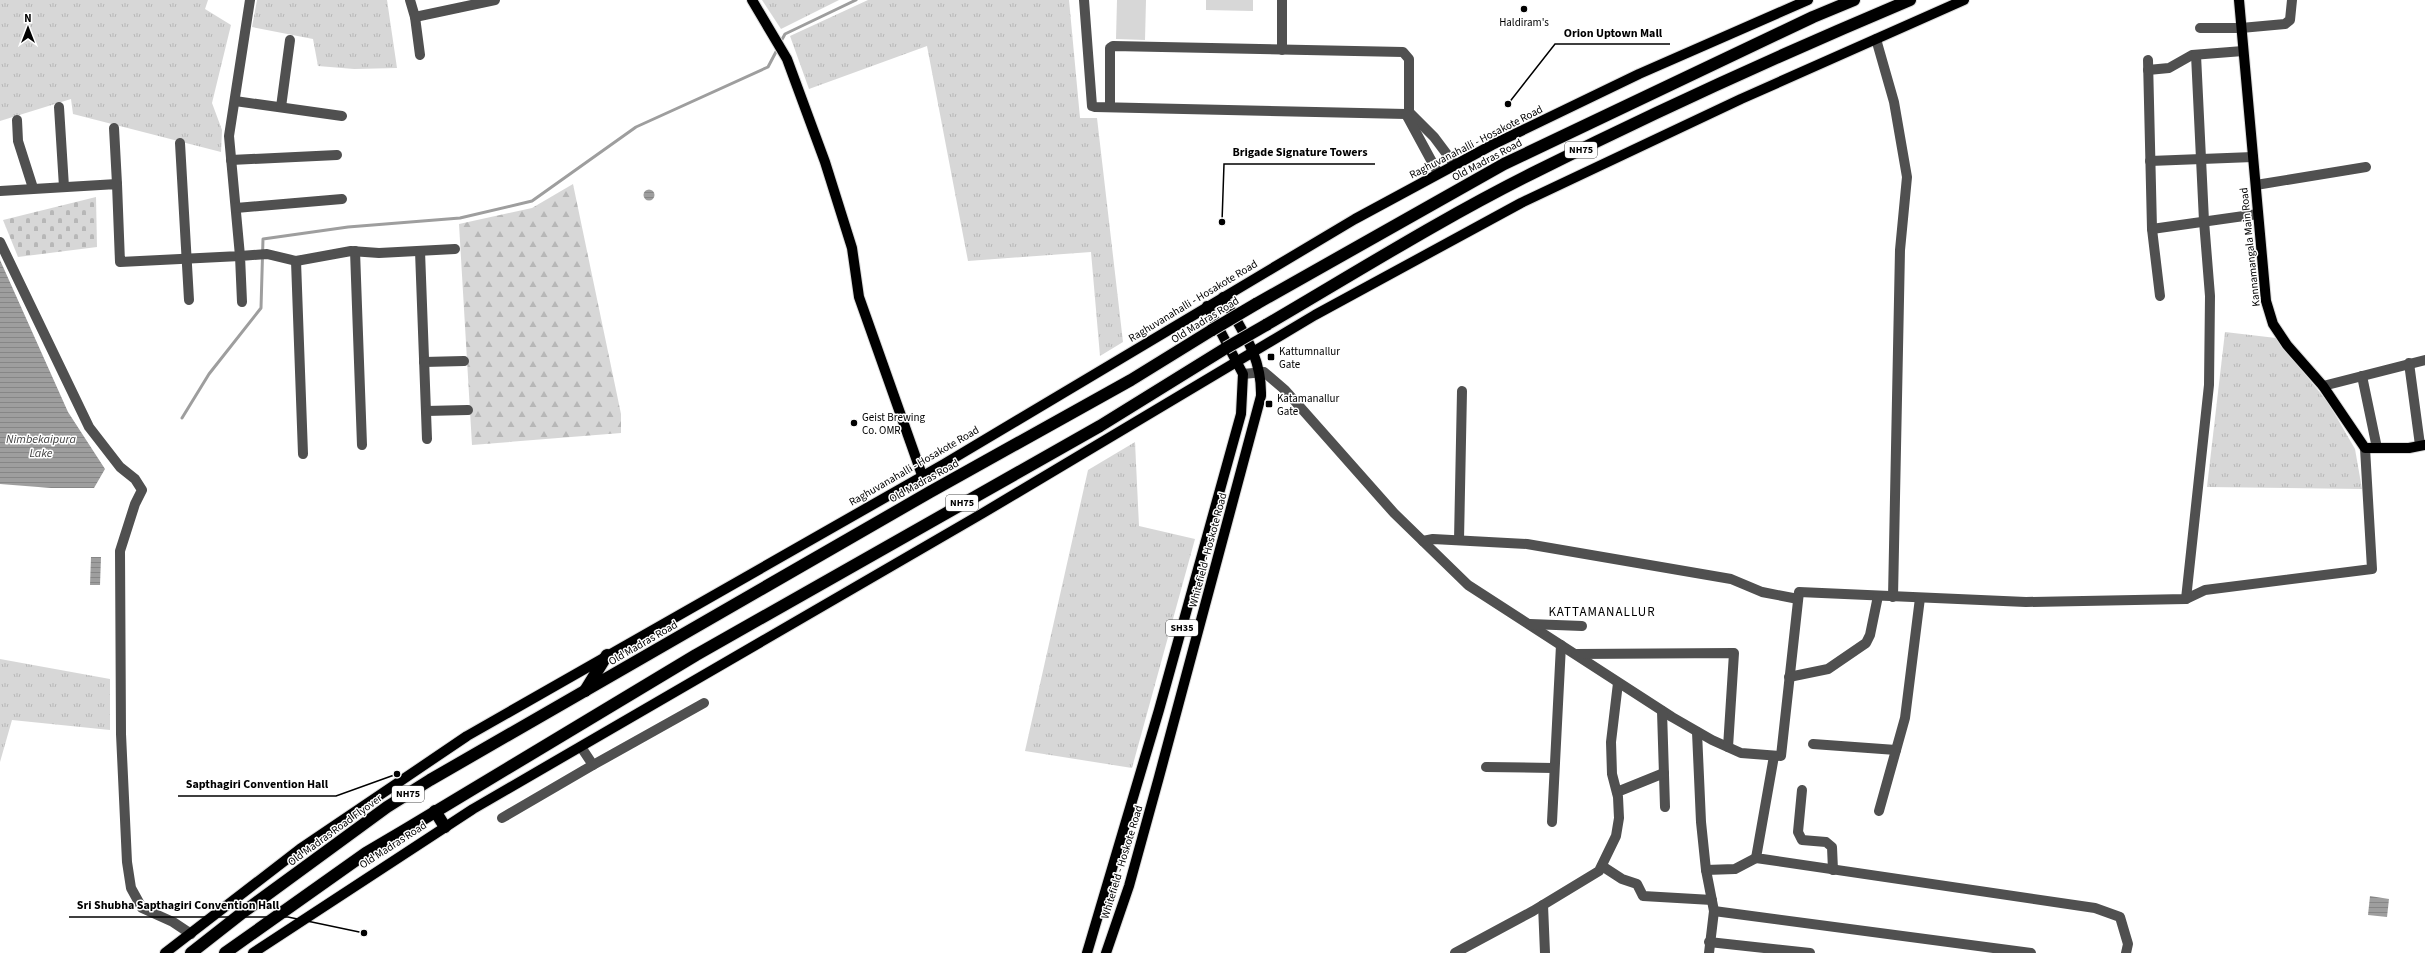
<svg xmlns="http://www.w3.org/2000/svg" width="2425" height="953" font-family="'Source Sans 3',sans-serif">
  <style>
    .grass { fill: url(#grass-tufts) }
    .forest { fill: url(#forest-firs) }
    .cemetery { fill: url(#cemetery-stones) }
    .pitch { fill: #d7d7d7 }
    .water { fill: url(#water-rules) }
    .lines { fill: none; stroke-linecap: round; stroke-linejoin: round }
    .stream { stroke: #9e9e9e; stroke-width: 3 }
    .major-casing { stroke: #dbdbdb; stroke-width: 12 }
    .highway-casing { stroke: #dbdbdb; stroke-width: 14 }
    .minor { stroke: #505050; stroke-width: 10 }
    .major { stroke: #000; stroke-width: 10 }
    .highway { stroke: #000; stroke-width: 12 }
    .highway-bridge-casing { stroke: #dbdbdb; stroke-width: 14; stroke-linecap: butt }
    .highway-bridge { stroke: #000; stroke-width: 12 }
    .poi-dot { fill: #000; stroke: #fff; stroke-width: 1.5 }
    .labels { text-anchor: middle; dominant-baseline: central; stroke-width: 3; stroke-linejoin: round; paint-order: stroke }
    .shield { fill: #fff; stroke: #4c4c4c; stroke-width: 1 }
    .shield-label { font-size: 10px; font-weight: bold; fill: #000 }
    .poi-label { font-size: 11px; fill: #000; stroke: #fff; text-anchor: start }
    .street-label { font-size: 11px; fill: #000; stroke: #fff }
    .water-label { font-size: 12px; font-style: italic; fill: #3f3f3f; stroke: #fff }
    .quarter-label { font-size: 13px; letter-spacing: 1px; fill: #000; stroke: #fff }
    .leader { fill: none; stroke: #000; stroke-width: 1.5 }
    .callout-dot { fill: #000; stroke: #fff; stroke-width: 1.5 }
    .callout-label { font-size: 12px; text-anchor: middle; font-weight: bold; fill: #000; stroke: #fff; stroke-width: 3; stroke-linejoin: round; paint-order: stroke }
  </style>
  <defs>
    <pattern id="grass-tufts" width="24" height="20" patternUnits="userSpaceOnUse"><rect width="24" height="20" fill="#d7d7d7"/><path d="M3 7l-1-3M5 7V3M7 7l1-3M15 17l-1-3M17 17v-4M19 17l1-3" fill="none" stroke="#b7b7b7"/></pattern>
    <pattern id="forest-firs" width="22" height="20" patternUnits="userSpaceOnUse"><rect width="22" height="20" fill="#d7d7d7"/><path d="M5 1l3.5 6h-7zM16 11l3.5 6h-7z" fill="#b7b7b7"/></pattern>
    <pattern id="cemetery-stones" width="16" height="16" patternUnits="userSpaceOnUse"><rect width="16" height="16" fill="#d7d7d7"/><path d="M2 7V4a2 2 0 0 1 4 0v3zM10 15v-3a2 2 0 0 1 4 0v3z" fill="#b7b7b7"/></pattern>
    <pattern id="water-rules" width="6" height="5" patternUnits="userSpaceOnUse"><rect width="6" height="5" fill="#9e9e9e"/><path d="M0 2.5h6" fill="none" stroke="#868686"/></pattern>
  </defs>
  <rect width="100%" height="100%" fill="#fff"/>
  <!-- grass -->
  <g class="grass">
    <path d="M0 0H208L205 9 231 25 212 103 222 130 221 152 73 114 71 99 0 121Z"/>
    <path d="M257 0H387L397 68 354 69 318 66 313 39 252 27Z"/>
    <path d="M762 0H839L781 29Z"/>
    <path d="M868 0H1069L1080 118H1097L1123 342 1100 356 1091 252 968 261 927 46 809 89 790 36Z"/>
    <path d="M2225 332 2276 338 2329 404 2355 449 2362 489 2207 487Z"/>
    <path d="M1135 442 1139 526 1195 539 1132 768 1025 751 1088 470Z"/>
    <path d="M0 659 110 679V730L12 720 0 762Z"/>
  </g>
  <!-- forest -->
  <path class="forest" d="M573 184 621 414V433L472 445 459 224 532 208Z"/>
  <!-- cemetery -->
  <path class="cemetery" d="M96 197 97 247 18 257 3 220Z"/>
  <!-- pitch -->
  <g class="pitch">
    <path d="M1117 0H1146L1145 40 1116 39Z"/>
    <path d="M1206 0H1253V11L1206 10Z"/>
  </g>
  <!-- water -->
  <g class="water">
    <circle cx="649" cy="195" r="5.5"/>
    <path d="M0 260 68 412 105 469 94 488H51L0 484Z"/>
    <path d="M91 557H101L100 585H90Z"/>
    <path d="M2370 896 2389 899 2387 917 2368 915Z"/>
  </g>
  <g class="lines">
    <!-- stream -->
    <g class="stream">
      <path d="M780 43 785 34 856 0"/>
      <path d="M182 418 209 374 261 308 263 239 348 227 460 218 532 201 636 127 768 67 778 48"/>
    </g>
    <defs>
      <g id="major">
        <path d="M752 0 787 59 825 162 852 248 859 297 922 475"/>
        <path d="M2239 0 2266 301 2273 324 2287 345 2323 386 2365 448H2409L2425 445"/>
        <path d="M165 953 300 849 467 736 944 464 1355 219 1492 145 1639 74 1808 0"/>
        <path d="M253 953 473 809 983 513 1315 315 1521 203 1741 99 1964 0"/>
        <path d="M1087 953 1159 710 1241 414 1243 374 1207 306"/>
        <path d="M1106 953 1129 886 1159 777 1261 396C1262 356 1242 331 1223 297"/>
      </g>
      <g id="highway">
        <path d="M1256 304 1504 164 1813 17 1854 0"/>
        <path d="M1266 325C1355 273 1444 217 1537 171 1659 110 1784 53 1910 0"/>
        <path d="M585 691 607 655"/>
        <path d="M435 811 445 827"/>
        <path d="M191 953 242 913 387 807 430 780 930 492 1131 380 1212 330"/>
        <path d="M225 953 366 853 405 830 696 655 1100 426 1226 348"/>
      </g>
    </defs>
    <!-- major casing -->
    <use href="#major" class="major-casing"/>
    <!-- highway casing -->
    <use href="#highway" class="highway-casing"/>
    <!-- minor -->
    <g class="minor">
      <path d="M410 0 415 17 420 55"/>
      <path d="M1084 0 1092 106 1095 107 1406 114 1409 112V59L1403 52 1113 46 1110 48V107"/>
      <path d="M1282 0V50"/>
      <path d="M415 17 495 0"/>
      <path d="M2200 28H2241L2285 24 2290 20 2292 0"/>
      <path d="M1876 39 1894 102 1907 177 1900 250 1893 597"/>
      <path d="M2148 60 2152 229 2160 296"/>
      <path d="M2148 70 2169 68 2192 55 2243 51"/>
      <path d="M235 101 342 116"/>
      <path d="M59 107 64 187"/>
      <path d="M281 107 290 40"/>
      <path d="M1409 112 1434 137 1455 165"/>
      <path d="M1406 114 1438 173"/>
      <path d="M17 120 18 141 33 188"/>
      <path d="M114 128 117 184"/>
      <path d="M180 143 189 300"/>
      <path d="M231 160 337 155"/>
      <path d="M2150 161 2253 157"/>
      <path d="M2256 185 2366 167"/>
      <path d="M0 191 117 184 120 262 240 256 229 136 250 0"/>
      <path d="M236 208 342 199"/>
      <path d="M2152 229 2258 214"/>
      <path d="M0 242 89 427 120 467 135 479 142 490 135 504 120 551 121 734 127 862 131 888 142 908 173 922 191 934"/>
      <path d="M355 251 362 445"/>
      <path d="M420 251 427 439"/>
      <path d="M296 261 303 454"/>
      <path d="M242 302 240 256 267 254 296 261 351 251 379 253 455 249"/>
      <path d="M424 362 464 361"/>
      <path d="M2409 363 2420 445"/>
      <path d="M1243 374 1264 372 1285 390 1394 513 1468 585 1672 717 1712 740 1741 753 1781 756 1799 592 2026 602 2186 599 2205 590 2372 569 2365 448"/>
      <path d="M2362 376 2377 448"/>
      <path d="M2323 386 2425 360"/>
      <path d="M426 411 468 410"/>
      <path d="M1459 540 1462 391"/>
      <path d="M1423 541 1433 539 1527 544 1731 579 1762 592 1798 599"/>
      <path d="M2186 599 2209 385 2210 296 2204 221 2196 55"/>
      <path d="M1530 624 1582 626"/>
      <path d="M1576 654 1734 653 1728 747"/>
      <path d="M1789 677 1828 669 1866 643 1870 635 1878 596"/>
      <path d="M1662 711 1665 807"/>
      <path d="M1697 732 1701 822 1706 870 1714 911 1709 953"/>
      <path d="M1813 744 1896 750"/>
      <path d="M581 747 593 765 704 703"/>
      <path d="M1774 756 1756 858 2095 908 2120 917 2128 944 2126 953"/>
      <path d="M1486 767 1553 768"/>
      <path d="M1802 790 1798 832 1802 840 1826 842 1832 847 1833 870"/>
      <path d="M1617 792 1664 773"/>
      <path d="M1879 811 1905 718 1920 598"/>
      <path d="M502 818 593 765"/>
      <path d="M1552 822 1561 645"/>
      <path d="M1602 866 1622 879 1637 884 1643 896 1712 900"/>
      <path d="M1706 870 1735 869 1756 858"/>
      <path d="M1543 905 1545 953"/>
      <path d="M1714 911 2031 953"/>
      <path d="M1709 942 1810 953"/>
      <path d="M1455 953 1533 911 1599 871 1616 836 1619 818 1618 797 1612 774 1611 742 1618 683"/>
    </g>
    <!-- major -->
    <use href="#major" class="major"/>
    <!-- highway -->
    <use href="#highway" class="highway"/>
    <defs>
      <g id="highway-bridge">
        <path d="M1212 330 1256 304"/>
        <path d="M1226 348 1266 325"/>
      </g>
    </defs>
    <!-- highway-bridge casing -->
    <use href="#highway-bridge" class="highway-bridge-casing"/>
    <!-- highway-bridge -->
    <use href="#highway-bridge" class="highway-bridge"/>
  </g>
  <!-- markers -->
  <g class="poi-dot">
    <circle cx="1524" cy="9" r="4"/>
    <rect x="1267" y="353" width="8" height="8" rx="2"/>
    <rect x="1265" y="400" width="8" height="8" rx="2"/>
    <circle cx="854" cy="423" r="4"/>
  </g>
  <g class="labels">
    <!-- shield labels -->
    <g class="shield">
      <rect x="1565" y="142" width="32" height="16" rx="3"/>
      <rect x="946" y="495" width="32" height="16" rx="3"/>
      <rect x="1166" y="620" width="32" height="16" rx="3"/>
      <rect x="392" y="786" width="32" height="16" rx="3"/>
    </g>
    <g class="shield-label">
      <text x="1581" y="150">NH75</text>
      <text x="962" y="503">NH75</text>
      <text x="1182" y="628">SH35</text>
      <text x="408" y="794">NH75</text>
    </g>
    <!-- poi labels -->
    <g class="poi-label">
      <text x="1524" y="22" text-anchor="middle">Haldiram's</text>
      <text x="1279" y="351">Kattumnallur<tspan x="1279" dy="13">Gate</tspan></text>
      <text x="1277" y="398">Katamanallur<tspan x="1277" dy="13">Gate</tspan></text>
      <text x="862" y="417">Geist Brewing<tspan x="862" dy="13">Co. OMR</tspan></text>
    </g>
    <!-- street labels -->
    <g class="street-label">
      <text transform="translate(1476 142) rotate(-27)">Raghuvanahalli - Hosakote Road</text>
      <text transform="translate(1487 160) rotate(-28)">Old Madras Road</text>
      <text transform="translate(2250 247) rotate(-96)">Kannamangala Main Road</text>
      <text transform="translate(1193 301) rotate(-31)">Raghuvanahalli - Hosakote Road</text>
      <text transform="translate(1205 320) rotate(-32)">Old Madras Road</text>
      <text transform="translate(914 466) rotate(-30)">Raghuvanahalli - Hosakote Road</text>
      <text transform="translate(924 481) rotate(-29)">Old Madras Road</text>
      <text transform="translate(1208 550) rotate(-75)">Whitefield - Hoskote Road</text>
      <text transform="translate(643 643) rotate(-30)">Old Madras Road</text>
      <text transform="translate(335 830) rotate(-36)">Old Madras Road Flyover</text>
      <text transform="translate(393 845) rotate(-33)">Old Madras Road</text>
      <text transform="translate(1122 862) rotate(-73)">Whitefield - Hoskote Road</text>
    </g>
    <!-- water labels -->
    <g class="water-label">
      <text x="41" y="439">Nimbekaipura<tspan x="41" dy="14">Lake</tspan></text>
    </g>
    <!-- quarter labels -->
    <g class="quarter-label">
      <text x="1602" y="612">KATTAMANALLUR</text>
    </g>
  </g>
  <!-- callouts -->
  <path class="leader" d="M1508 104L1555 44H1670M1222 222L1224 164H1375M397 774L336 796H178M364 933L288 917H69"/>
  <g class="callout-dot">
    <circle cx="1508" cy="104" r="4"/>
    <circle cx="1222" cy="222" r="4"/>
    <circle cx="397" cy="774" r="4"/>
    <circle cx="364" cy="933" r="4"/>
  </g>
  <g class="callout-label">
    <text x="1613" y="37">Orion Uptown Mall</text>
    <text x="1300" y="156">Brigade Signature Towers</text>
    <text x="257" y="788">Sapthagiri Convention Hall</text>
    <text x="178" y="909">Sri Shubha Sapthagiri Convention Hall</text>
  </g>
  <!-- north arrow -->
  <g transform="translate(28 28)" stroke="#ffffff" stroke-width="3" paint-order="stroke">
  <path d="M0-3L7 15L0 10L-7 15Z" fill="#000000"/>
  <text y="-6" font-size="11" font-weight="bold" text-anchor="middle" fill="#000000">N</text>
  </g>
</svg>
